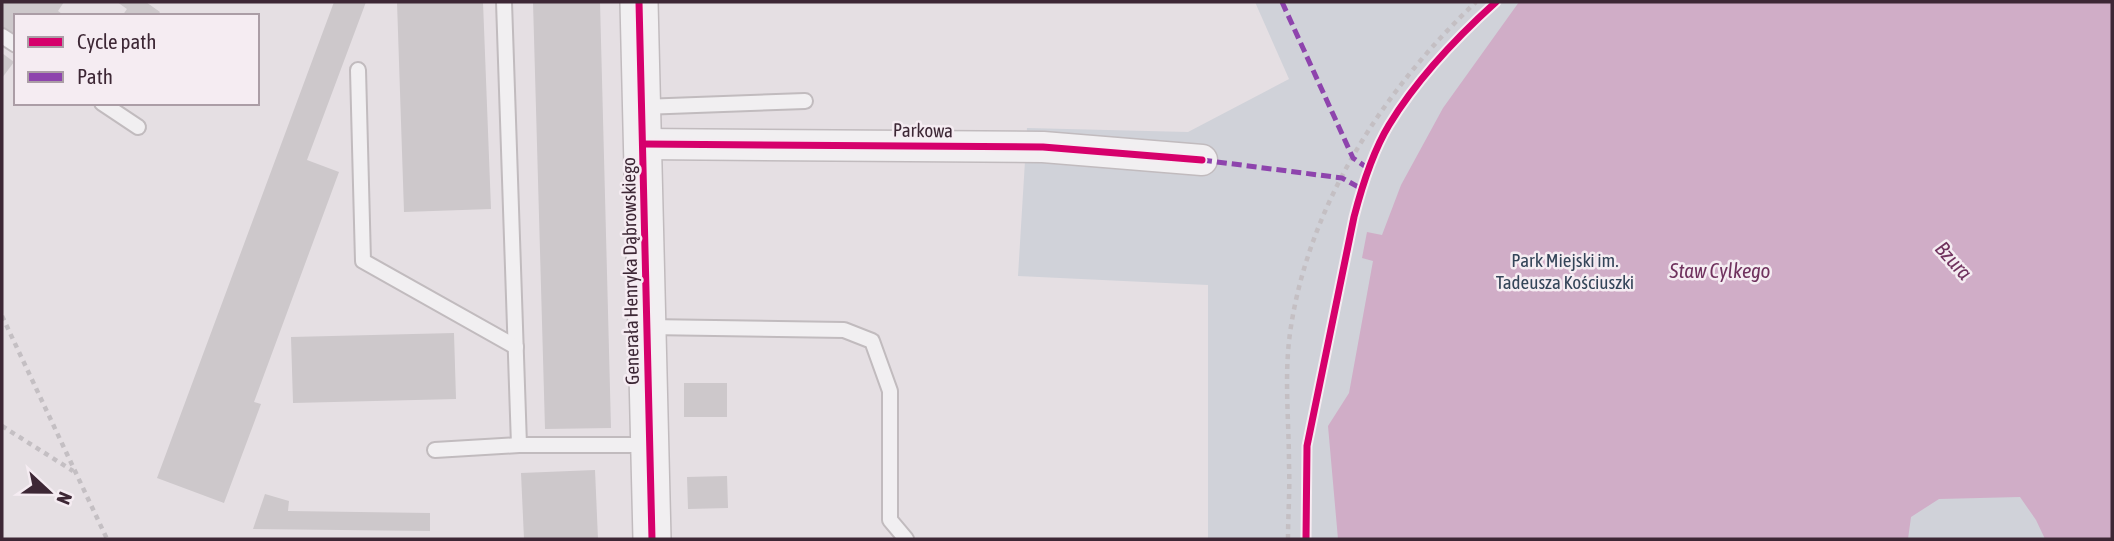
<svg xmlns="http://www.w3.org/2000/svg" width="2114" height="541" font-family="'Asap Condensed',sans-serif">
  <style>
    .green { fill: #d0d2d9 }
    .water { fill: #d0adc7 }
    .building { fill: #cdc8cb }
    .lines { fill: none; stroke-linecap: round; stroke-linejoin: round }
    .service-casing { stroke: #c1bbbe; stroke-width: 18 }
    .minor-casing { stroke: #c1bbbe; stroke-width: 33 }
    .tertiary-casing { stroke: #c1bbbe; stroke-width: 40 }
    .path { stroke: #c4bfc3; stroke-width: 4.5; stroke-dasharray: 5 5; stroke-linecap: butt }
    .service { stroke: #f1eff1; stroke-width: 14 }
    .minor { stroke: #f1eff1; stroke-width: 30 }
    .tertiary { stroke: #f1eff1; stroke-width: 37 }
    .quiet { stroke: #8e44ad; stroke-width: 5; stroke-dasharray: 10 5; stroke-linecap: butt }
    .cycleway-casing { stroke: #f5ecf2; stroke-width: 11 }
    .cycleway { stroke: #d6006c; stroke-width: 7 }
    .labels { text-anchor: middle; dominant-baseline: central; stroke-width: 5; stroke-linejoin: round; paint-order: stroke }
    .street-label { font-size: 19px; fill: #3d2735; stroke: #f5ecf2 }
    .park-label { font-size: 19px; fill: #344559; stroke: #f5ecf2 }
    .water-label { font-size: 21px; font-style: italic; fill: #70325e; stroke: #f5ecf2 }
  </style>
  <rect width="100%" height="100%" fill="#e5dfe3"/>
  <!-- green -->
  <path class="green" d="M1255 2H2112V539H1208V285L1018 276 1027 128 1188 132 1289 79Z"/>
  <!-- water -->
  <path class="water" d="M1519 2H2112V539H2045L2036 520 2020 497 1939 499 1911 517 1908 539H1338L1328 426 1349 393 1373 261 1362 258 1367 232 1382 235 1401 185 1443 108Z"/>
  <!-- building -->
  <g class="building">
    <path d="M2 2H64L58 11 65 16H16V38L2 28Z"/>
    <path d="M117 2H146L160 12 157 16H122L127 9Z"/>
    <path d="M334 2H366L307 160 339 172 254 402 261 404 224 503 157 478Z"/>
    <path d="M397 2H483L491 209 404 212Z"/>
    <path d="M533 2H600L611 428 545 429Z"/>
    <path d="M2 53 14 62 2 78Z"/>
    <path d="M454 333 456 399 293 403 291 337Z"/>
    <rect x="684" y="383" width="43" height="34"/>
    <path d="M595 470 598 539H524L521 473Z"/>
    <path d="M727 476 728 508 688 509 687 477Z"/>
    <path d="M265 494 289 501 288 511 430 513V531L253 529Z"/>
  </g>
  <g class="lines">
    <defs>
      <g id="service">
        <path d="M504 2 519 445"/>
        <path d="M2 36 16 45"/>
        <path d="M358 70 363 261 516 347"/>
        <path d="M102 103 138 127"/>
        <path d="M642 107 805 101"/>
        <path d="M648 327 844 330 872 341 890 391V520L906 539"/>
        <path d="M435 450 519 445H649"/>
      </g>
      <path id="minor" d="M643 144 1043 147 1202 160"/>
      <path id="tertiary" d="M639 2 652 539"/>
    </defs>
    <!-- service casing -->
    <use href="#service" class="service-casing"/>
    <!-- minor casing -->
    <use href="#minor" class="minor-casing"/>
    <!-- tertiary casing -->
    <use href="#tertiary" class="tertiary-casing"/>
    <!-- path -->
    <g class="path">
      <path d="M2 316 107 539"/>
      <path d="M2 426 73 471"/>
      <path d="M1288 539C1288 515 1290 490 1289 465 1289 421 1284 377 1290 333 1308 205 1384 89 1476 2"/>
    </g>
    <!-- service -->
    <use href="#service" class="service"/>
    <!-- minor -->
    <use href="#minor" class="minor"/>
    <!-- tertiary -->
    <use href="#tertiary" class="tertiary"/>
    <!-- quiet -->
    <g class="quiet">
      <path d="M1282 2 1353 158 1369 169"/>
      <path d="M1202 160 1342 178 1362 189"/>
    </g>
    <defs>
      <g id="cycleway">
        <path d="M639 2 652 539"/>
        <path d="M643 144 1043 147 1202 160"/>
        <path d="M1306 539 1307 446 1354 217C1362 186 1372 153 1389 125 1417 79 1456 38 1496 2"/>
      </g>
    </defs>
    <!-- cycleway casing -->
    <use href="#cycleway" class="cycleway-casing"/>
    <!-- cycleway -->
    <use href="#cycleway" class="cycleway"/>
  </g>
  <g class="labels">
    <!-- street labels -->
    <g class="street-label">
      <text transform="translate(923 130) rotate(1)">Parkowa</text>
      <text transform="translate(630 271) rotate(-91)">Generała Henryka Dąbrowskiego</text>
    </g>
    <!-- park labels -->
    <g class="park-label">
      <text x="1565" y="260">Park Miejski im.<tspan x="1565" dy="22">Tadeusza Kościuszki</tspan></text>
    </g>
    <!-- water labels -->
    <g class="water-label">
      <text transform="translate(1954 260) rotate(48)">Bzura</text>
      <text x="1720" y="270">Staw Cylkego</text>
    </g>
  </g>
  <!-- border -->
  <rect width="2114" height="541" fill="none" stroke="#3d2735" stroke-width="7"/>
  <!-- legend -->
  <rect x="14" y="14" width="245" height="91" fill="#f5ecf2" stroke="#ab9da6" stroke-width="2"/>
  <rect x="28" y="37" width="35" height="10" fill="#d6006c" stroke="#ab9da6" stroke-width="2"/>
  <text x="77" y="49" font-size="21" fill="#3d2735">Cycle path</text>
  <rect x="28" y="72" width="35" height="10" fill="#8e44ad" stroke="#ab9da6" stroke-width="2"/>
  <text x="77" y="84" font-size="21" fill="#3d2735">Path</text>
  <!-- north arrow -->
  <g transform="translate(49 492) rotate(112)" stroke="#f5ecf2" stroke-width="5" paint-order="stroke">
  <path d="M0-5L12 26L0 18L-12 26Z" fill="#3d2735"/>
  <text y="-10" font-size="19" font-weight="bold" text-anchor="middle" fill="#3d2735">N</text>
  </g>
</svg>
